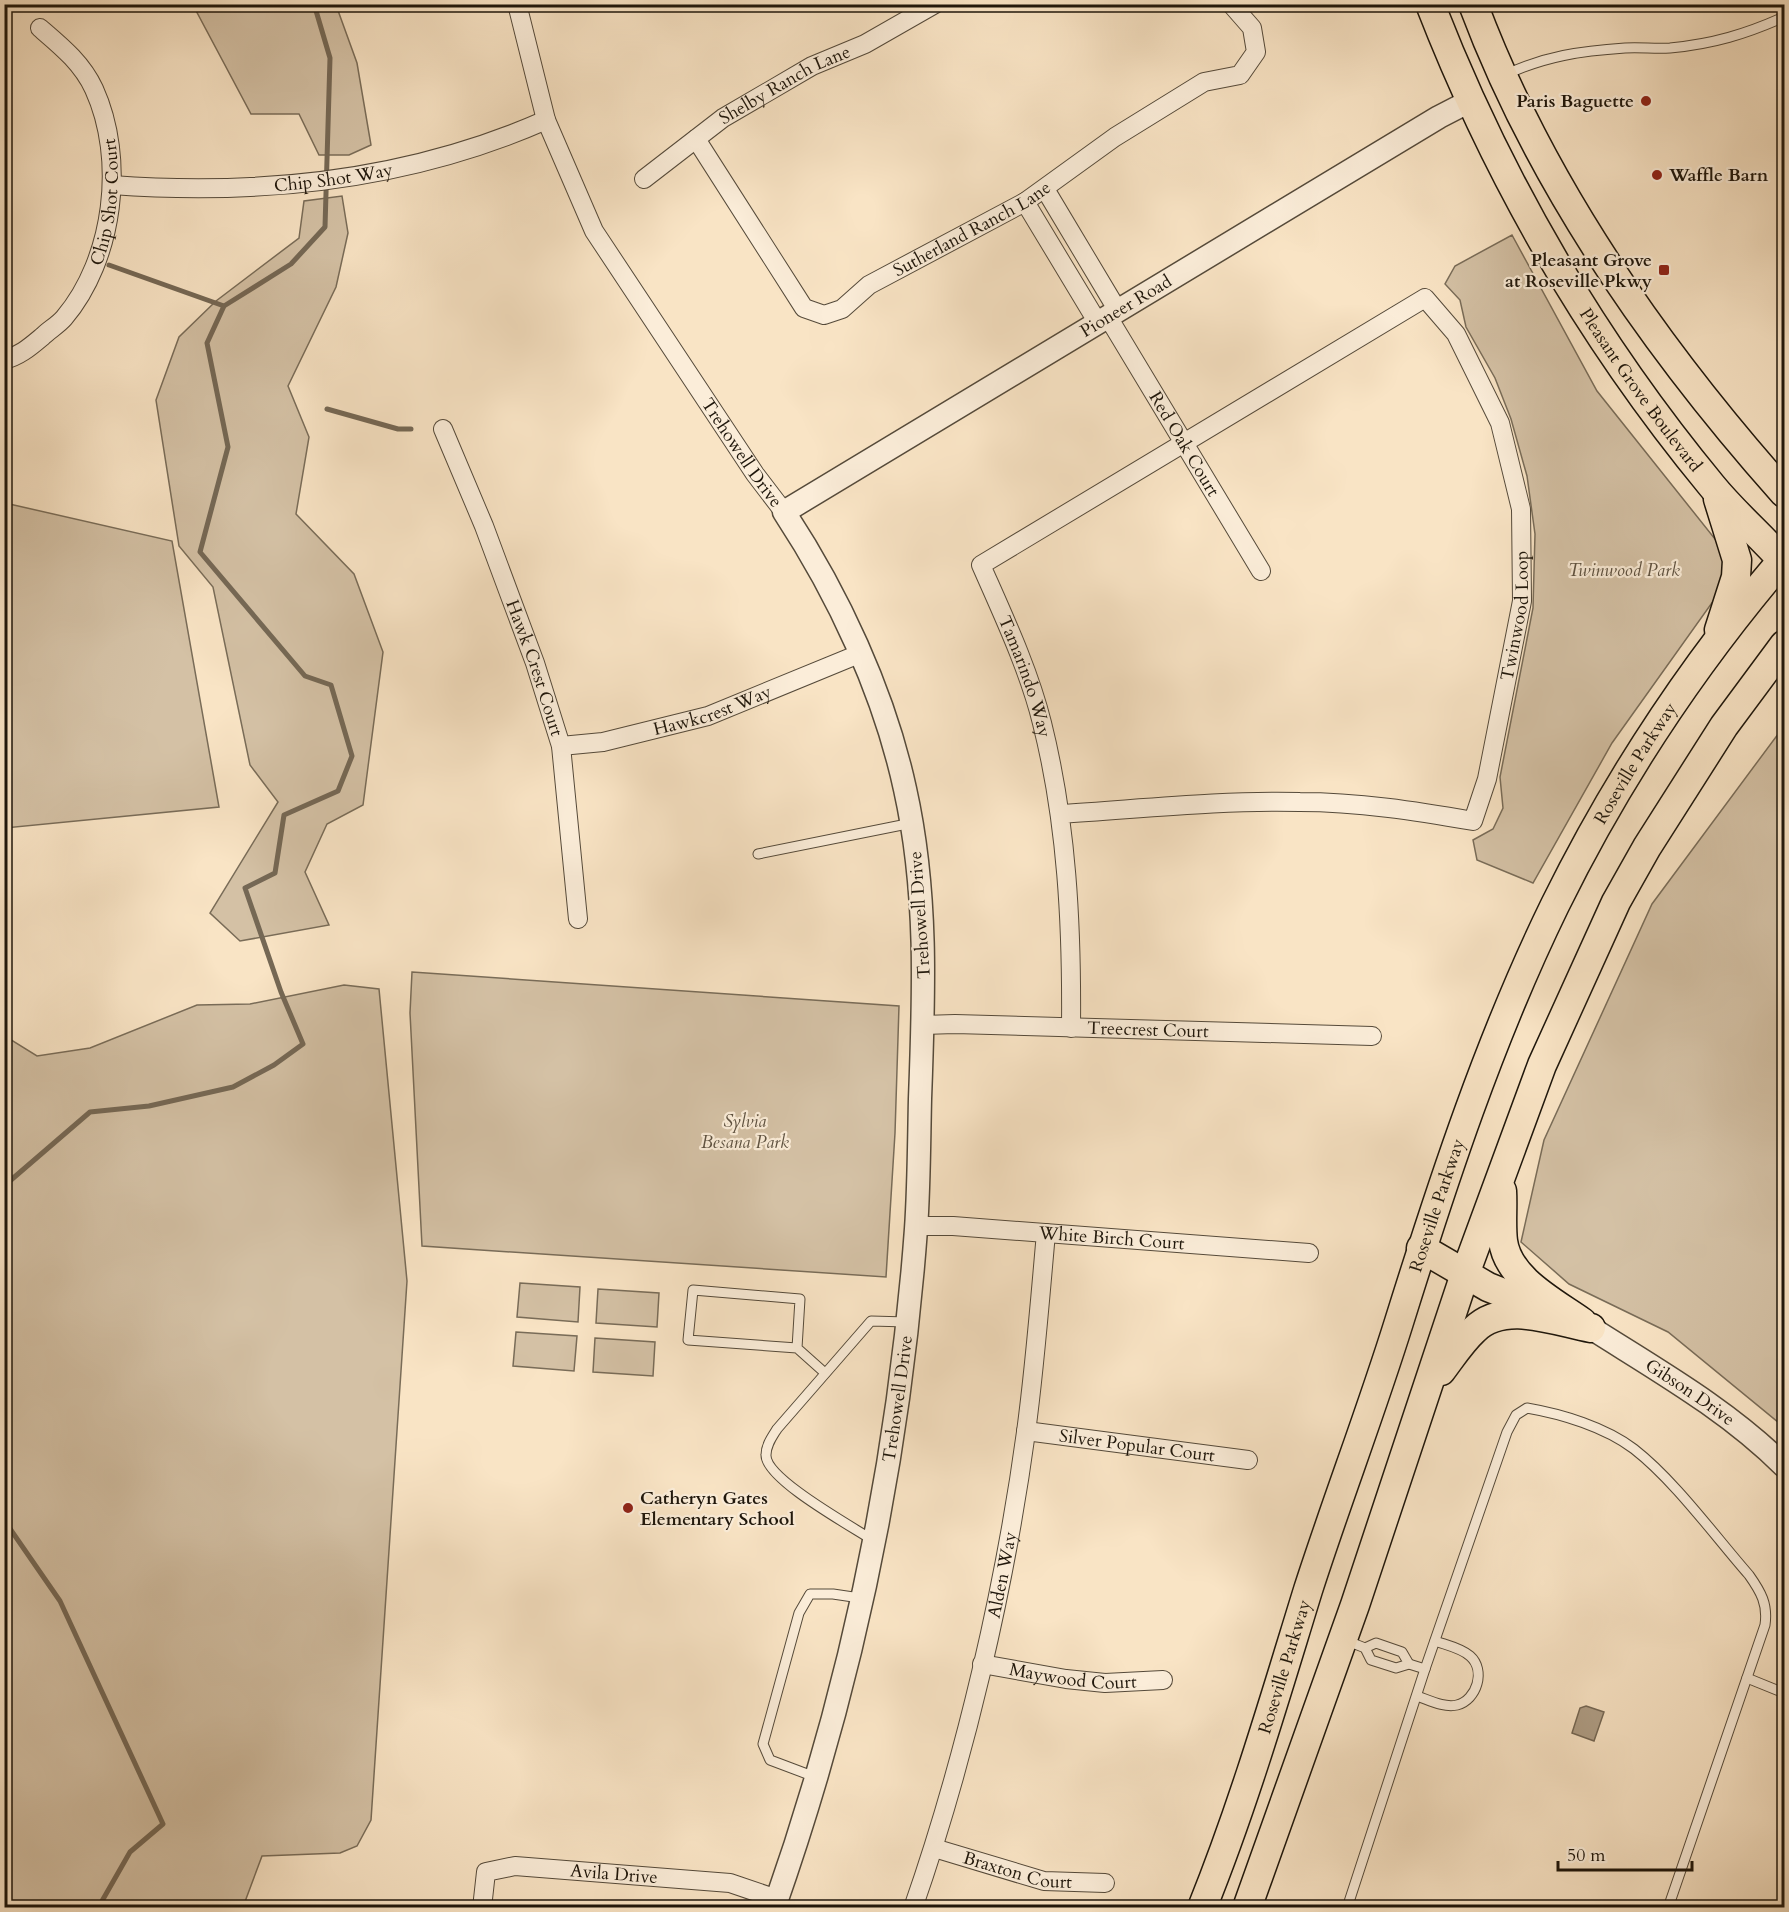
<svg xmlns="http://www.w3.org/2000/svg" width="1789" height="1912" font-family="Cardo,serif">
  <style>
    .green { fill: #d4c1a5; stroke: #796c58; stroke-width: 1.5 }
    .water { fill: #af9e86; stroke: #756855; stroke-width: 1.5 }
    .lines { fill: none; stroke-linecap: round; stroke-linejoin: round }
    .stream { stroke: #756855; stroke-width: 5 }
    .service-casing { stroke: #554a3a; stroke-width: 11 }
    .minor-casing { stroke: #554a3a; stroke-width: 20 }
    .tertiary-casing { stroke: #554a3a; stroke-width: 25 }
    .primary-casing { stroke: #1e160b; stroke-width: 31 }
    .service { stroke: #fbedd9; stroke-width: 9 }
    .minor { stroke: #fbedd9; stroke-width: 18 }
    .tertiary { stroke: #fbedd9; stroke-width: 22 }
    .primary { stroke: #f9e4c5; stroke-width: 28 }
    .poi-dot { fill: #8f2418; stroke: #fbedd9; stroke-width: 2 }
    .labels { text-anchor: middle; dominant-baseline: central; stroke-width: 4.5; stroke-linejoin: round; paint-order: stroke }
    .street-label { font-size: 18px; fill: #1e160b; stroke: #fbedd9 }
    .poi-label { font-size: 18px; font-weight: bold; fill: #1e160b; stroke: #fbedd9; text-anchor: end }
    .park-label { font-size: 18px; font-style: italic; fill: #5e5241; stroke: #fbedd9 }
  </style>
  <rect width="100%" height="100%" fill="#f9e4c5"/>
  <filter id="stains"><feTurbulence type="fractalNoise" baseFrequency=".00333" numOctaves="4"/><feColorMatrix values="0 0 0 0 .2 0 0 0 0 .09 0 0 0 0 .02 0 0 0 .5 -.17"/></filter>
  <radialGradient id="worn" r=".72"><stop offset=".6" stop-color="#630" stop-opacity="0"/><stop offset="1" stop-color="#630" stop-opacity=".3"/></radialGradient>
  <!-- green -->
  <g class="green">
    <path d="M193 5H336L357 63 371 145 349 155H319L299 114H251Z"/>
    <path d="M342 196 348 233 336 287 288 386 309 437 296 514 354 574 383 652 363 805 327 824 305 872 329 925 240 941 210 913 278 802 250 765 213 587 179 546 156 400 179 337 216 301 299 238 304 201Z"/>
    <path d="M1512 235 1597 391 1719 544 1725 568 1719 593 1612 743 1533 883 1477 860 1473 840 1493 829 1503 808 1500 777 1533 608 1535 534 1527 476 1511 419 1495 378 1466 327 1460 300 1445 284 1455 266Z"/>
    <path d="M5 503 172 541 219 807 5 828Z"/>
    <path d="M1784 726V1427L1668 1332 1569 1284 1521 1242 1544 1140 1652 904Z"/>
    <path d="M412 972 899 1006 895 1133 886 1277 422 1246 410 1013Z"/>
    <path d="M344 985 379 989 407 1281 371 1820 357 1846 340 1853 262 1856 243 1907H5V1036L37 1056 90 1048 197 1005 250 1004Z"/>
    <path d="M520 1283 580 1287 578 1322 517 1317Z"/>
    <path d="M598 1289 659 1293 657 1327 596 1323Z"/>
    <path d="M516 1332 577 1336 574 1371 513 1366Z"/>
    <path d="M595 1338 655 1342 653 1376 593 1372Z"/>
  </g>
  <!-- water -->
  <path class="water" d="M1586 1706 1604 1712 1594 1741 1572 1733 1580 1708Z"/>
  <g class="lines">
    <!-- stream -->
    <g class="stream">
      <path d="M109 265 224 306"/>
      <path d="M327 409 398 429H411"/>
      <path d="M4 1186 90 1112 149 1106 233 1087 274 1065 303 1044 281 992 245 888 275 873 284 815 338 791 352 756 331 685 305 676 200 552 228 447 207 343 224 306 291 264 325 227 330 58 314 4"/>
      <path d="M4 1520 60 1601 163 1824 130 1852 98 1908"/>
    </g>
    <defs>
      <g id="service">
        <path d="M1505 75C1545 56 1581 51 1625 48 1640 47 1655 49 1670 48 1713 44 1746 34 1784 17"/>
        <path d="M758 854 912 823"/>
        <path d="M797 1348 688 1340 693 1290 800 1299 797 1348 825 1373"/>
        <path d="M874 1541C853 1527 765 1479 766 1455 766 1445 772 1437 777 1429L871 1321 907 1322"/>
        <path d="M1345 1640 1365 1648 1371 1660 1396 1668 1409 1664 1425 1669 1347 1908"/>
        <path d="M1365 1648 1376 1643 1402 1652 1409 1664"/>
        <path d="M1425 1669 1507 1432 1516 1415 1527 1408C1562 1414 1605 1427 1634 1449 1675 1481 1714 1535 1749 1575 1761 1592 1768 1604 1765 1625L1668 1908"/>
        <path d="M1747 1678 1784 1693"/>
        <path d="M1417 1696C1429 1700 1444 1708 1457 1705 1477 1700 1486 1670 1470 1656 1461 1648 1446 1645 1435 1641"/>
        <path d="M815 1777 770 1760 763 1744 799 1613 810 1594H833L860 1598"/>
      </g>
      <g id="minor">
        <path id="s1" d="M517 4 546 120 594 231 755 474 784 512"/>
        <path id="s2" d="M696 139 804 308 824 315 842 309 869 285 1025 202 1115 137 1204 82 1240 75 1256 52 1252 28 1231 4"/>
        <path id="s3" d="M644 179 723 118 812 66 865 44 935 4"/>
        <path id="s4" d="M112 185C260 196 410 180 546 120"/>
        <path d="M1045 189 1118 311"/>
        <path d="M1025 202 1098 323"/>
        <path id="s5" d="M1108 317 1261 571"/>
        <path id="s6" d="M4 360C20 356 31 346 43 336 49 330 58 325 64 318 114 259 126 159 94 89 82 63 61 46 40 28"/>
        <path id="s7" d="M443 429 484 526 535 663 561 746 578 919"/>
        <path id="s8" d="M561 746 603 742 708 716 859 654"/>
        <path id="s9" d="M1061 814C1141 809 1220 800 1300 802 1358 802 1416 811 1473 821L1487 779 1522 601 1521 509 1500 423 1456 334 1425 298 981 565C1003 615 1029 670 1042 723 1067 823 1072 925 1071 1028"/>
        <path id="s10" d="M923 1025 955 1024 1372 1036"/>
        <path id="s11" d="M916 1226H953L1309 1253"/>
        <path id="s12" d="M1026 1431 1248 1460"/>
        <path id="s13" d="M982 1664 1066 1679 1105 1683 1163 1680"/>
        <path id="s14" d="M934 1848 1044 1881 1105 1883"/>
        <path id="s15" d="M482 1908 486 1872 515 1866 730 1883 777 1899"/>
        <path id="s16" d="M913 1908C965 1759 1005 1587 1026 1432 1035 1366 1040 1299 1046 1233"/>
      </g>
      <g id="tertiary">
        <path id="s17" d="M1591 1328C1657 1370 1728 1410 1784 1466"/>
        <path id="s18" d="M774 1908C851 1689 899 1460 916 1229 919 1186 919 1142 920 1099 924 994 928 892 905 789 884 692 838 594 784 512L1439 117 1470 101"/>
      </g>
      <g id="primary">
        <path id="s19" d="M1430 4C1498 179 1593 342 1712 486 1734 513 1761 536 1784 562"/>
        <path d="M1473 4C1541 186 1656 349 1784 493"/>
        <path d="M1718 499 1737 560 1736 577 1719 630"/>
        <path d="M1502 1191C1503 1207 1501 1225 1503 1241 1508 1279 1554 1302 1582 1322"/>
        <path d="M1421 1248 1488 1287 1543 1309"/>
        <path d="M1441 1371C1451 1358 1461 1342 1474 1330 1504 1300 1554 1321 1591 1328"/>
        <path id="s20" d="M1202 1908C1244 1804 1275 1697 1308 1590 1337 1500 1371 1412 1399 1322 1443 1181 1490 1038 1555 905 1616 781 1695 662 1784 558"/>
        <path d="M1247 1908 1355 1605 1465 1274 1542 1065 1616 902 1647 847 1724 726 1784 645"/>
      </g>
    </defs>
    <!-- service casing -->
    <use href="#service" class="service-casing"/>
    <!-- minor casing -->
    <use href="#minor" class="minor-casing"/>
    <!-- tertiary casing -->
    <use href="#tertiary" class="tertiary-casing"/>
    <!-- primary casing -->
    <use href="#primary" class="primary-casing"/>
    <!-- service -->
    <use href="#service" class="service"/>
    <!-- minor -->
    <use href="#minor" class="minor"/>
    <!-- tertiary -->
    <use href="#tertiary" class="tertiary"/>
    <!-- primary -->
    <use href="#primary" class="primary"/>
  </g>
  <!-- markers -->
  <g class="poi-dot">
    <circle cx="1646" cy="101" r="6"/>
    <circle cx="1657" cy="175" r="6"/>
    <rect x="1658" y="264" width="12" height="12" rx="3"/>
    <circle cx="628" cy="1508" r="6"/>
  </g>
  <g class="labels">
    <!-- street labels -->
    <g class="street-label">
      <text stroke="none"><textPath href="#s3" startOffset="170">Shelby Ranch Lane</textPath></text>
      <text stroke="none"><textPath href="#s4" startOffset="222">Chip Shot Way</textPath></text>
      <text stroke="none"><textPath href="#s6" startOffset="200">Chip Shot Court</textPath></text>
      <text stroke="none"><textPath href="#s2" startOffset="394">Sutherland Ranch Lane</textPath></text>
      <text stroke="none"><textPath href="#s18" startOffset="1840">Pioneer Road</textPath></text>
      <text stroke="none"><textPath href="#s19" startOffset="441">Pleasant Grove Boulevard</textPath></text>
      <text stroke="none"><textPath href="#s5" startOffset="148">Red Oak Court</textPath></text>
      <text stroke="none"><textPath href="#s1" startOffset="507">Trehowell Drive</textPath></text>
      <text stroke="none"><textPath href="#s9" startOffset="624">Twinwood Loop</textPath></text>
      <text stroke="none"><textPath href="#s7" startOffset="256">Hawk Crest Court</textPath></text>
      <text stroke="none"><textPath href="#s9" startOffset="1605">Tamarindo Way</textPath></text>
      <text stroke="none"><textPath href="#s8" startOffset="156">Hawkcrest Way</textPath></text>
      <text stroke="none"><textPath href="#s20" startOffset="1227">Roseville Parkway</textPath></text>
      <text transform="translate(920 915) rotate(-94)">Trehowell Drive</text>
      <text stroke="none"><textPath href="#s10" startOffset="225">Treecrest Court</textPath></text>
      <text stroke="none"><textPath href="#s20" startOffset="741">Roseville Parkway</textPath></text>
      <text stroke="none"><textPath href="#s11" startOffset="196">White Birch Court</textPath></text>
      <text stroke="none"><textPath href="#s17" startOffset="118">Gibson Drive</textPath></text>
      <text stroke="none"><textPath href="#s18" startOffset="525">Trehowell Drive</textPath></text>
      <text stroke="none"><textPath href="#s12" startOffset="112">Silver Popular Court</textPath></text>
      <text stroke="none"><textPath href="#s16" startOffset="345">Alden Way</textPath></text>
      <text stroke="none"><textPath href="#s20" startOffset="255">Roseville Parkway</textPath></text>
      <text stroke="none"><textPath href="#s13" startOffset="92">Maywood Court</textPath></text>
      <text stroke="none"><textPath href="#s14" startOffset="87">Braxton Court</textPath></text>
      <text stroke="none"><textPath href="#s15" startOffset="165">Avila Drive</textPath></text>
    </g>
    <!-- poi labels -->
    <g class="poi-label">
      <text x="1634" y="101">Paris Baguette</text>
      <text x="1669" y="175" text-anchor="start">Waffle Barn</text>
      <text x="1652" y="260">Pleasant Grove<tspan x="1652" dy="21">at Roseville Pkwy</tspan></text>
      <text x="640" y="1498" text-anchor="start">Catheryn Gates<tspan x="640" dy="21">Elementary School</tspan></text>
    </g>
    <!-- park labels -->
    <g class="park-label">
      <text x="1624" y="570">Twinwood Park</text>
      <text x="745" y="1121">Sylvia<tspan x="745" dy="21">Besana Park</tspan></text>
    </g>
  </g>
  <!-- margin -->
  <rect width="1789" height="1912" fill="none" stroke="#f9e4c5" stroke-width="24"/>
  <rect x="6" y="6" width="1777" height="1900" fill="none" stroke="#1e160b" stroke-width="3"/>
  <rect x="12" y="12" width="1765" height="1888" fill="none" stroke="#1e160b" stroke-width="1.5"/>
  <!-- scale -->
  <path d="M1558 1861v9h134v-9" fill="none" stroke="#1e160b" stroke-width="3"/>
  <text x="1567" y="1861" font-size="18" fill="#1e160b" stroke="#fbedd9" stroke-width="4.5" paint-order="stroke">50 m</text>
  <rect width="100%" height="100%" filter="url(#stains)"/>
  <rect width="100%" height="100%" fill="url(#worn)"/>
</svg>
